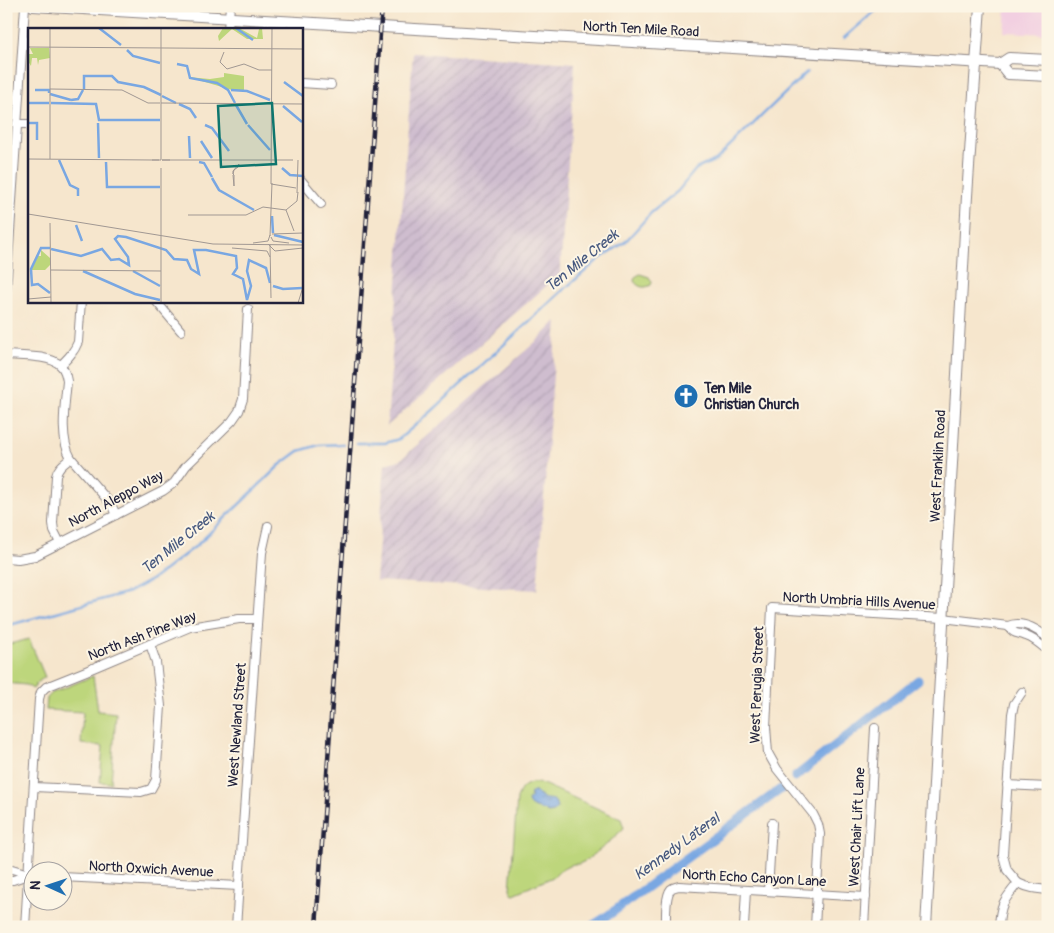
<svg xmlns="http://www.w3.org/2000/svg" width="1054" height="933" font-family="Pangolin,sans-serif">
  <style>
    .built { fill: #f2cfe1 }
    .industrial { fill: url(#industrial-furrows) }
    .park { fill: #bdd67b; stroke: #707c5b }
    .water { fill: url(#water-ripples); stroke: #4e648e }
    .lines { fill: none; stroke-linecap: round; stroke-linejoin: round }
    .stream { stroke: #79a7e2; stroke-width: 2.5 }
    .canal { stroke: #79a7e2; stroke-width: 9 }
    .minor-casing { stroke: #8c8484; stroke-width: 10 }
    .major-casing { stroke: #8c8484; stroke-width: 12 }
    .minor { stroke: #fff; stroke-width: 8 }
    .major { stroke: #fff; stroke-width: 10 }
    .rail-casing { stroke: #22223b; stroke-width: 4.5 }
    .rail { stroke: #fcf5e5; stroke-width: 2.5; stroke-dasharray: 8; stroke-linecap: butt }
    .labels { text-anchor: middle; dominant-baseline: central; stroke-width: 4; stroke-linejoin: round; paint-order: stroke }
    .street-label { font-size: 14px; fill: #22223b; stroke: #fcf5e5 }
    .poi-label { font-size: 14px; font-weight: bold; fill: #22223b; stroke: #fcf5e5; text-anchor: start }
    .water-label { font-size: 15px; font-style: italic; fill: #45577e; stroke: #fcf5e5 }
    .inset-river { fill: none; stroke: #79a7e2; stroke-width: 2.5 }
    .inset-road { fill: none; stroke: #a19893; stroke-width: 1 }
    .view { fill: #0f766e; fill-opacity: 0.15; stroke: #0f766e; stroke-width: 2.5 }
    .inset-edge { fill: none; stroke: #22223b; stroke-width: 2.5 }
  </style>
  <defs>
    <pattern id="industrial-furrows" width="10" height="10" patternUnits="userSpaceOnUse" patternTransform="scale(1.25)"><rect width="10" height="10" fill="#cfbdcf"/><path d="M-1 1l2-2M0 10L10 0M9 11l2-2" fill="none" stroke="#b1a2b3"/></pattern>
    <pattern id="water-ripples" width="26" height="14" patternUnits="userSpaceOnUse" patternTransform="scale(1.25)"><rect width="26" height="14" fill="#79a7e2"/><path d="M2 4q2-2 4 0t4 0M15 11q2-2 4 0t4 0" fill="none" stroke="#6388b8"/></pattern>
  </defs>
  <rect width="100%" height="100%" fill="#fcf5e5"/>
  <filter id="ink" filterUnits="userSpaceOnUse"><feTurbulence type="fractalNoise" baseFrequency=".02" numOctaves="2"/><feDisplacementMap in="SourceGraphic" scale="10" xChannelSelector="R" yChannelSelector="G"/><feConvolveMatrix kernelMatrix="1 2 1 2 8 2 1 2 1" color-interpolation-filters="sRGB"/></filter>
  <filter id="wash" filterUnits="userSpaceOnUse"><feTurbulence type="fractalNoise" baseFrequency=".0096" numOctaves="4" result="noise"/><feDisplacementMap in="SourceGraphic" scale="20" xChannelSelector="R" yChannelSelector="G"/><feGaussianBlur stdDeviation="1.12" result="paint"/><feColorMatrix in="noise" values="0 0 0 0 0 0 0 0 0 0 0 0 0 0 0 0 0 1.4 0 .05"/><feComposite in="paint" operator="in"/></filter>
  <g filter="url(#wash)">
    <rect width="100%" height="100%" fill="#f6e6cd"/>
    <!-- built -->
    <path class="built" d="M1006 6H1048V34L1004 32Z"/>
    <!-- industrial -->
    <g class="industrial">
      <path d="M413 53 575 63 560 274 387 426Z"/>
      <path d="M557 321 537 590 376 581 385 464 400 460 539 339Z"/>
    </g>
    <!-- park -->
    <g class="park">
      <path d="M640 274 649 277 652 282 651 285C644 289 638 287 634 281L635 277Z"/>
      <path d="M29 639 45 677 38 682 33 689 26 685 6 683V645Z"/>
      <path d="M93 676 98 711 116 713 111 783 100 782 103 746 81 744 83 712 46 710 47 698 52 693Z"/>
      <path d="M531 783H537L543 784 621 819 624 828 606 845 585 861 579 864H573L559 871 556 875 553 877 514 894 512 893 510 889 517 799C519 791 522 786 531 783Z"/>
    </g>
    <!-- water -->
    <path class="water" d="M534 791C537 793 538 795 541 797 549 802 556 795 557 809L554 812 548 813C540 807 530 810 528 801L530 798 531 792Z"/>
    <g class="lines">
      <!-- stream -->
      <g class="stream">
        <path d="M844 38 881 6"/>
        <path d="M357 443H385L399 439 431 412 561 292 598 260 625 242 651 213 678 191 696 169 716 160 807 72"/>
        <path d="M6 626 129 592 153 579 196 546 280 465 299 451 319 445 343 444"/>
      </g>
      <!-- canal -->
      <g class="canal">
        <path d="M795 777 918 680"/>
        <path d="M590 927 606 917 781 789"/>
      </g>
    </g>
  </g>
  <g filter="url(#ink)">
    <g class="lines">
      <defs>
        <g id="minor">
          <path d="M228 29 230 6"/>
          <path d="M301 83 331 85"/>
          <path d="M17 124H29"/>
          <path d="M301 180 321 204"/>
          <path d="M6 292 25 6"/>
          <path d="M156 301 181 331"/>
          <path d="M6 355C20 356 52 355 61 366 65 370 66 375 67 381 65 404 59 438 71 458L111 504 116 515"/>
          <path d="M61 365C68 358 74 352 78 342L81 301"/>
          <path d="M60 543 54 531 53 523 56 476C58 467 64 464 71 458"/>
          <path d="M6 558 18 559 35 556 163 491 174 483 186 466 232 421 239 411 243 399 248 309"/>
          <path d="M1048 638C1037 629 1021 620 1008 626 1015 635 1016 632 1026 636 1035 639 1041 645 1048 651"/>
          <path d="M1007 785 1048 787"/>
          <path d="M34 787 141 792 151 789 156 780 161 706 156 662 150 644"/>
          <path d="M6 869H12L32 875"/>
          <path d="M62 877 239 886"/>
          <path d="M6 880H13L28 875"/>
          <path d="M1018 883C1028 888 1037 889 1048 890"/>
          <path d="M768 891 772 823"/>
          <path d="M25 927 39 699 41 692 46 687 86 671 190 627 239 619H257"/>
          <path d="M236 927 262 553 268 526"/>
          <path d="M666 927C666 918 665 896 671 889 673 887 675 887 679 886L866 897"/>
          <path d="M744 927 746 890"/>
          <path d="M815 927 820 834 818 824 813 814 777 769 768 753 766 727 772 608 943 618 1008 626"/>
          <path d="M864 927 875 728"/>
          <path d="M999 927C1000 904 1004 900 1018 883L1007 870 1003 855 1012 714 1014 704 1022 692"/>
        </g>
        <g id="major">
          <path d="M33 6 1000 64 1009 58 1048 60"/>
          <path d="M1000 64 1008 74 1048 76"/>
          <path d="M926 927 967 196 980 6"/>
        </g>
      </defs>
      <!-- minor casing -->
      <use href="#minor" class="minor-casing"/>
      <!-- major casing -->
      <use href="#major" class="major-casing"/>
      <!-- minor -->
      <use href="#minor" class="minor"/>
      <!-- major -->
      <use href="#major" class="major"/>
      <defs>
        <path id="rail" d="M316 927 382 6"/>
      </defs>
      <!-- rail casing -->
      <use href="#rail" class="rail-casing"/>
      <!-- rail -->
      <use href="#rail" class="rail"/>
    </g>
  </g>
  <!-- icons -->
  <defs>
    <symbol id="church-disc" viewBox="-11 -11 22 22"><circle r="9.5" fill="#1f6fb2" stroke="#fcf5e5"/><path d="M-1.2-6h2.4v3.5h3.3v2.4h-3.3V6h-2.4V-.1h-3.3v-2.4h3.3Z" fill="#fff"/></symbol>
  </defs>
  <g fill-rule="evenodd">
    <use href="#church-disc" x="672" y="382" width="28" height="28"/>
  </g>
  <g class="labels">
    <!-- street labels -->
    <g class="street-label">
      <text transform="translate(641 29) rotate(3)">North Ten Mile Road</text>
      <text transform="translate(938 466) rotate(-87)">West Franklin Road</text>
      <text transform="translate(116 499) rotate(-28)">North Aleppo Way</text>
      <text transform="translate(859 601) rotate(3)">North Umbria Hills Avenue</text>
      <text transform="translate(142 636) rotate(-21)">North Ash Pine Way</text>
      <text transform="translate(757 685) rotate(-88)">West Perugia Street</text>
      <text transform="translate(237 725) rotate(-86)">West Newland Street</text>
      <text transform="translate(857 827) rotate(-87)">West Chair Lift Lane</text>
      <text transform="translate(151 869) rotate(3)">North Oxwich Avenue</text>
      <text transform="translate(754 878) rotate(3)">North Echo Canyon Lane</text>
    </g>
    <!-- poi labels -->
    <g class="poi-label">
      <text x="704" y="388">Ten Mile<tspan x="704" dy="16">Christian Church</tspan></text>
    </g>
    <!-- water labels -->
    <g class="water-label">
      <text transform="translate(582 261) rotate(-39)">Ten Mile Creek</text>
      <text transform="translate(178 543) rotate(-39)">Ten Mile Creek</text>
      <text transform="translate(677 847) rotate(-36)">Kennedy Lateral</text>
    </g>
  </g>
  <!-- overview -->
  <g transform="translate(28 28)">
    <rect width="275" height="275" fill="#f6e6cd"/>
    <path d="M195 0H211L229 10 231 1 227 0H234L235 11H219L204 1 191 13 190 8ZM2 20H21L22 30 11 32 10 37 9 30H4L3 38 0 33V26H5ZM13 222 22 230V237L17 242H3L10 228H13Z" fill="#bdd67b"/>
    <path d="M196 45 216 48V62H204L160 49 182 51 196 49Z" fill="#bdd67b"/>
    <path class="inset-river" d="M71 0 93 17M208 0 225 12M99 22 105 28 132 35M149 36 159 38 162 50 189 55 200 62 207 75M256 54 275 68M56 61V48H84L90 54 116 59 133 67M7 62H21V65M203 62 219 63 242 72M22 66 43 72M134 68 148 75M43 72 50 71 55 62M0 75H21M23 75 68 76 71 92H132M151 76 162 81 168 90M208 77 219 96M255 78 274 94M0 95H9V112M70 95 71 130M177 97 184 100 201 123M220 97 242 122M161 108 162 130M173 113 184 130M31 132 42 157 50 161V168M78 134 79 159H132M171 134 176 135 184 149M254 140 262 147 275 148M184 150 191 162 226 182M244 188 245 205M48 197 54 213M246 207 275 214M22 220H13L3 241 4 257 10 256 22 265M23 221 53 228 74 221 83 232 91 231 101 237 100 229 87 211 90 208 98 209 138 222 146 231 159 232 163 241 171 246 166 222H178L208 228 209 240 205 246 215 251 219 272 223 258 219 243 221 232 238 240 242 255M55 243 107 266 132 272M105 243 132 258M245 258 255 261 274 260"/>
    <path class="inset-road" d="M22 0V131M0 19 275 21M196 24 192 34 199 41 216 36 231 42H244M22 61 94 62 120 75H132M133 75 275 76M0 131 124 132M131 132H124H133M133 132V0M142 132H134H265M205 146 206 142 210 139 211 136 205 143V146L206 147V158L205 147M243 156 268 160M243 156 244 0M269 165 270 132M258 182 269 173 270 164M258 182 266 203M0 186 185 216 275 217M160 187H218L235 179 258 182M22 195 23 275M244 206 275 205M242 208 244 155M243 209 245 213 261 215M225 215 240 213 242 207M240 216 247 223 275 220M242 217 243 270M204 220 239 223 242 229M23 242 133 243M0 271 23 269M133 275V140M270 275 275 259"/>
    <path class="view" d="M244 75 248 136 193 139 190 78Z"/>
    <rect width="275" height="275" class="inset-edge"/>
  </g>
  <!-- margin -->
  <rect width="1054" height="933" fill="none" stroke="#fcf5e5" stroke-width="25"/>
  <!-- north arrow -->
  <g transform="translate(48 886) rotate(273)"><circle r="24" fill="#fcf5e5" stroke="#a5a1a1"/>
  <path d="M0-4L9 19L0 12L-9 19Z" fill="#1f6fb2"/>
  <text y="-8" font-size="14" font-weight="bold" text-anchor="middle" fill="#22223b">N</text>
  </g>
</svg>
